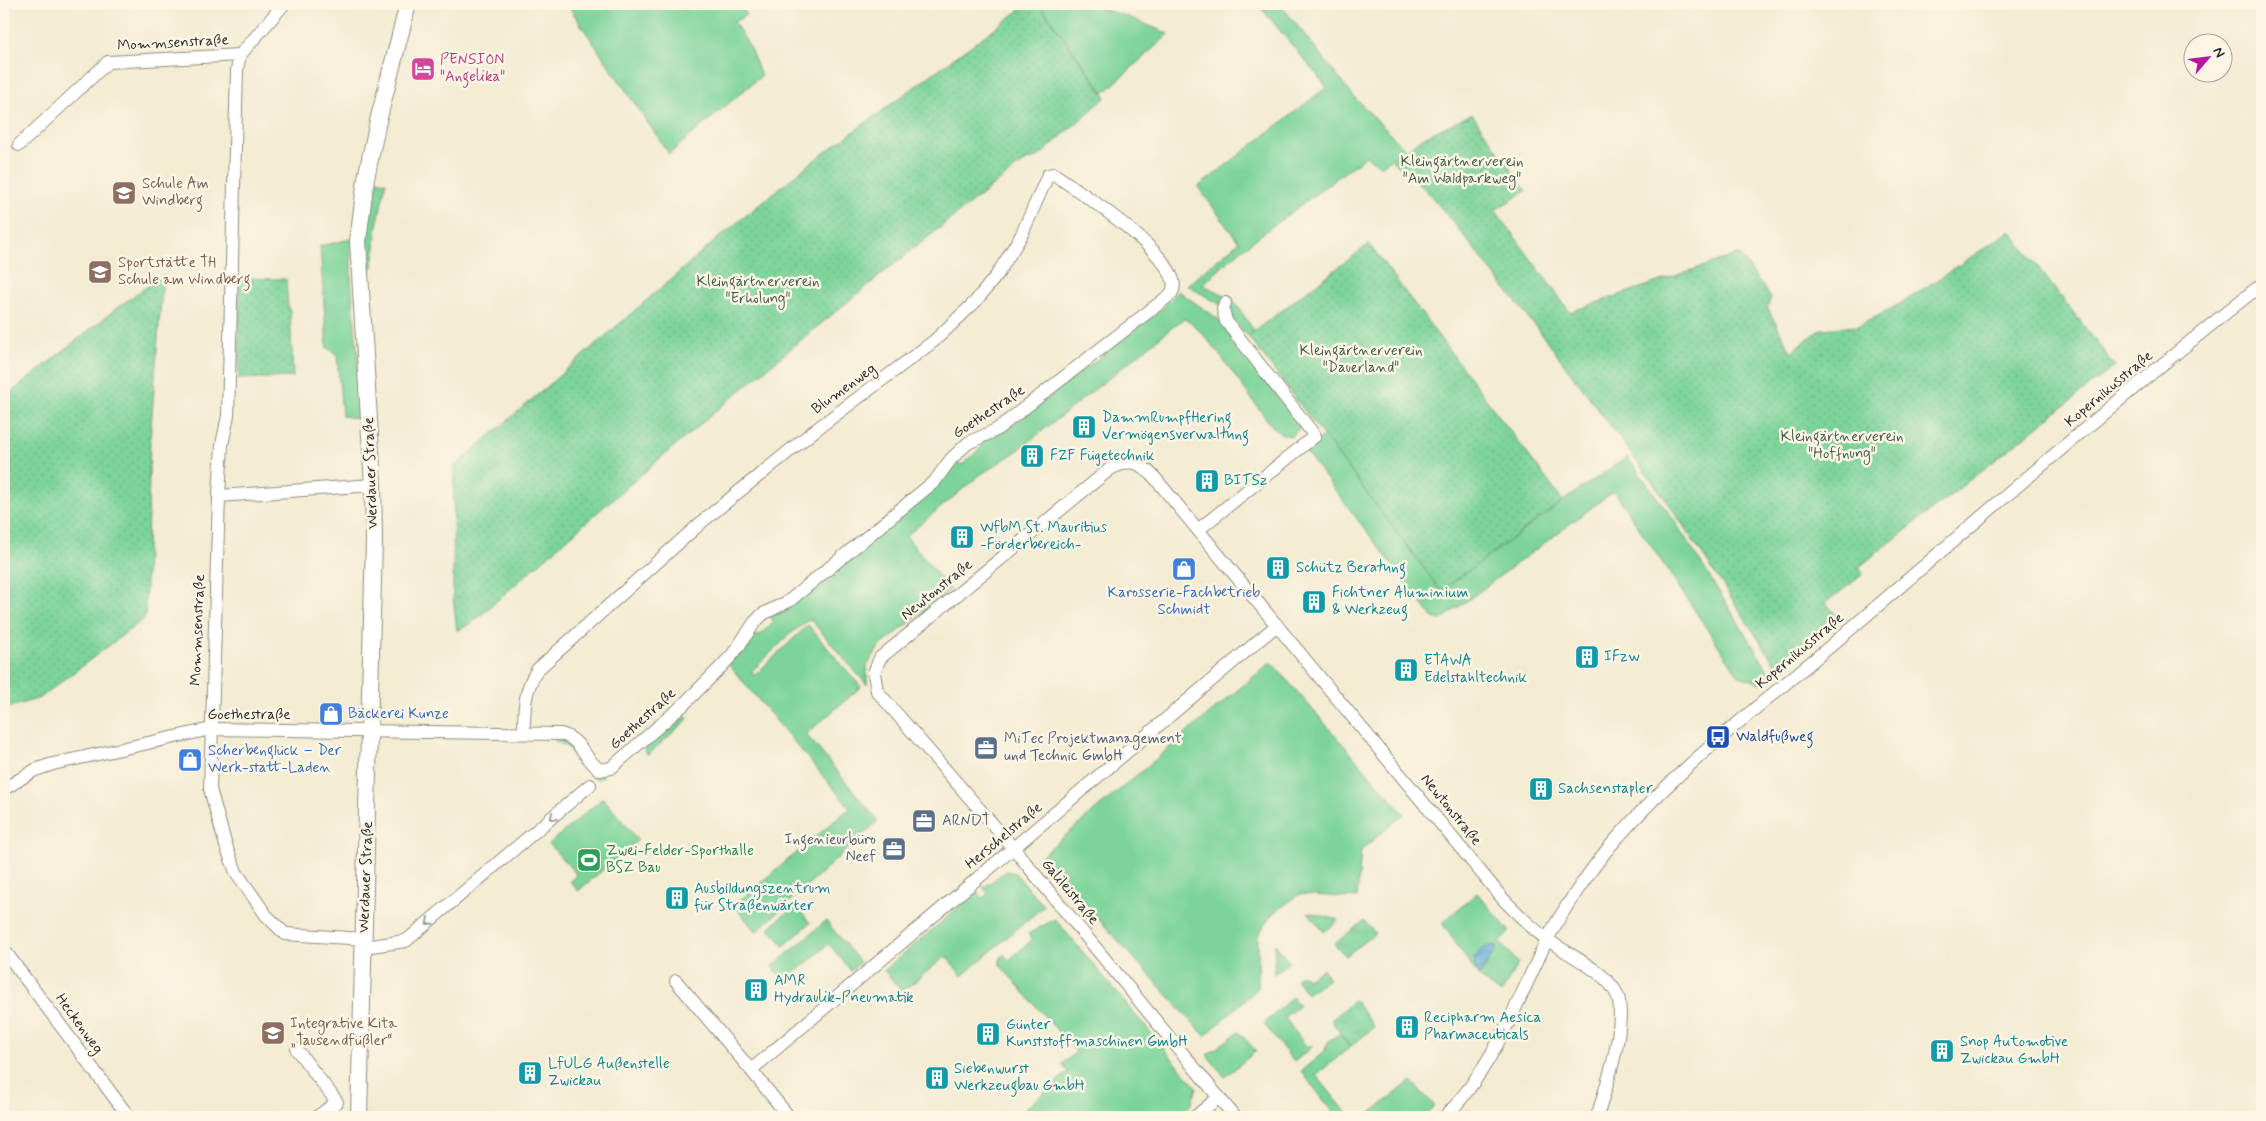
<svg xmlns="http://www.w3.org/2000/svg" width="2266" height="1121" font-family="Mynerve,sans-serif">
  <style>
    .grass { fill: #7cd49a; stroke: #548062 }
    .park { fill: url(#park-tufts); stroke: #548062 }
    .garden { fill: url(#garden-dots); stroke: #548062 }
    .water { fill: url(#water-waves); stroke: #466c82 }
    .lines { fill: none; stroke-linecap: round; stroke-linejoin: round }
    .minor-casing { stroke: #8f8c7e; stroke-width: 14 }
    .major-casing { stroke: #8f8c7e; stroke-width: 18 }
    .minor { stroke: #fff; stroke-width: 12 }
    .major { stroke: #fff; stroke-width: 16 }
    .oneway { stroke: #a0a0a0 }
    .labels { text-anchor: middle; dominant-baseline: central; stroke-width: 5; stroke-linejoin: round; paint-order: stroke }
    .street-label { font-size: 15px; fill: #2b2b2b; stroke: #fcf5e5 }
    .hotel-label { font-size: 15px; fill: #b23c85; stroke: #fcf5e5; text-anchor: start }
    .park-label { font-size: 15px; fill: #435e4c; stroke: #fcf5e5 }
    .education-label { font-size: 15px; fill: #785e54; stroke: #fcf5e5; text-anchor: start }
    .culture-label { font-size: 15px; fill: #0d838f; stroke: #fcf5e5; text-anchor: start }
    .shop-label { font-size: 15px; fill: #366cbe; stroke: #fcf5e5; text-anchor: start }
    .transit-label { font-size: 15px; fill: #164399; stroke: #fcf5e5; text-anchor: start }
    .service-label { font-size: 15px; fill: #4e5e75; stroke: #fcf5e5; text-anchor: start }
    .leisure-label { font-size: 15px; fill: #27864d; stroke: #fcf5e5; text-anchor: start }
  </style>
  <defs>
    <pattern id="park-tufts" width="24" height="20" patternUnits="userSpaceOnUse" patternTransform="scale(1.25)"><rect width="24" height="20" fill="#7cd49a"/><path d="M3 7l-1-3M5 7V3M7 7l1-3M15 17l-1-3M17 17v-4M19 17l1-3" fill="none" stroke="#6bb685"/></pattern>
    <pattern id="garden-dots" width="8" height="8" patternUnits="userSpaceOnUse" patternTransform="scale(1.25)"><rect width="8" height="8" fill="#7cd49a"/><path d="M2 2h.1M6 6h.1" fill="none" stroke="#6bb685" stroke-width="1.8" stroke-linecap="round"/></pattern>
    <pattern id="water-waves" width="16" height="10" patternUnits="userSpaceOnUse" patternTransform="scale(1.25)"><rect width="16" height="10" fill="#61aeda"/><path d="M0 5q4-4 8 0t8 0" fill="none" stroke="#508eb1"/></pattern>
  </defs>
  <rect width="100%" height="100%" fill="#fcf5e5"/>
  <filter id="ink" filterUnits="userSpaceOnUse"><feTurbulence type="fractalNoise" baseFrequency=".02" numOctaves="2"/><feDisplacementMap in="SourceGraphic" scale="10" xChannelSelector="R" yChannelSelector="G"/><feConvolveMatrix kernelMatrix="1 2 1 2 8 2 1 2 1" color-interpolation-filters="sRGB"/></filter>
  <filter id="wash" filterUnits="userSpaceOnUse"><feTurbulence type="fractalNoise" baseFrequency=".0096" numOctaves="4" result="noise"/><feDisplacementMap in="SourceGraphic" scale="20" xChannelSelector="R" yChannelSelector="G"/><feGaussianBlur stdDeviation="1.12" result="paint"/><feColorMatrix in="noise" values="0 0 0 0 0 0 0 0 0 0 0 0 0 0 0 0 0 1.4 0 .05"/><feComposite in="paint" operator="in"/></filter>
  <g filter="url(#wash)">
    <rect width="100%" height="100%" fill="#f3ecd2"/>
    <!-- grass -->
    <g class="grass">
      <path d="M567 4H740L746 15 734 22 749 46 761 76 669 154Z"/>
      <path d="M1039 4H1086L1128 17 1169 34 1104 93Z"/>
      <path d="M1258 4H1280L1354 97 1406 150 1380 166 1366 156 1242 249 1202 285 1232 298 1254 331 1248 336 1219 304 1187 285 1239 242 1198 187 1327 87Z"/>
      <path d="M376 180 386 182 377 226 373 267 366 274 367 226Z"/>
      <path d="M351 239V278L363 419 342 416 337 354 327 348 320 246Z"/>
      <path d="M1178 291 1217 318 1301 427 1292 436C1286 435 1279 434 1275 429 1257 411 1203 322 1183 319L1017 451 980 475 906 536 950 590 879 647 867 666V685L810 619 790 634 752 671 754 676 808 625 861 687 806 734 878 821 756 932 734 905 850 808 729 665 748 637 760 635 774 622 769 615 955 461 962 465 982 447 977 442 1007 430 1163 308Z"/>
      <path d="M1324 436 1441 591 1563 501 1627 457 1674 520 1771 675 1761 683 1739 676 1614 491 1441 620 1433 618 1305 451Z"/>
      <path d="M1271 662 1404 814 1361 850 1357 898 1300 894 1272 914 1258 935V988L1205 1036 1041 856Z"/>
      <path d="M682 712 688 719 648 755 643 748Z"/>
      <path d="M554 738 562 739 604 777 596 779 591 775 565 745 556 742Z"/>
      <path d="M603 798 638 840 578 891 570 881 577 875 549 844Z"/>
      <path d="M1006 871 1015 873 1044 906 962 976 946 956 902 992 884 970 977 892 983 898 988 893 983 888Z"/>
      <path d="M1477 893 1510 932 1500 942 1518 963 1501 994 1479 977 1442 923Z"/>
      <path d="M795 905 810 923 784 946 769 928Z"/>
      <path d="M1308 912 1339 920 1324 932Z"/>
      <path d="M1055 919 1197 1088 1191 1105 1176 1117H1016L1068 1072 1062 1064 1076 1052 1000 965V959L1004 954 1009 960 1032 940 1028 934Z"/>
      <path d="M826 921 860 962 851 971 829 944 785 981 772 967Z"/>
      <path d="M1275 944 1289 962 1274 974Z"/>
      <path d="M1323 969 1329 979 1307 994 1296 979 1302 974 1308 979Z"/>
      <path d="M1292 997 1299 1006 1284 1017 1306 1046H1313L1294 1062 1264 1024Z"/>
      <path d="M1239 1032 1256 1051 1225 1077 1207 1055Z"/>
      <path d="M1339 1034 1350 1047 1316 1075 1350 1117H1337L1301 1071 1325 1051 1327 1042Z"/>
      <path d="M1411 1081 1435 1106 1424 1117H1366Z"/>
    </g>
    <!-- park -->
    <g class="park">
      <path d="M1364 921 1375 933 1346 956 1334 944Z"/>
      <path d="M1355 1000 1374 1027 1350 1047 1331 1020Z"/>
    </g>
    <!-- garden -->
    <g class="garden">
      <path d="M1028 4H1039L1106 97 1038 157 1022 163C834 309 651 463 473 622L457 631 453 597 454 467 722 235 808 165Z"/>
      <path d="M1472 114 1526 191 1495 210 1570 312 1739 254 1771 298 1767 307 1791 352 1821 329 1859 326 1907 300 2010 231 2115 366 1859 567 1863 574 1826 603 1838 617 1777 667 1669 504 1553 349 1453 222 1425 189 1392 161 1424 137Z"/>
      <path d="M1369 244 1563 501 1441 591 1248 336Z"/>
      <path d="M163 275 150 439 145 618 40 698 4 709V398L117 308Z"/>
      <path d="M239 278 286 279 288 309 290 310 293 377 239 379Z"/>
    </g>
    <!-- water -->
    <path class="water" d="M1494 945 1497 948C1490 957 1487 966 1480 975L1475 968 1474 957 1484 948Z"/>
  </g>
  <g filter="url(#ink)">
    <g class="lines">
      <defs>
        <g id="minor">
          <path d="M284 4 240 55 237 70 228 416 222 445 219 496 210 789 226 846 236 872 266 915 285 934 365 939"/>
          <path d="M19 145 108 62 240 55"/>
          <path d="M219 496 373 485"/>
          <path d="M1198 530 1315 436 1226 321 1223 309 1225 303"/>
          <path d="M4 789 35 770 53 764 211 729 561 734C581 739 584 759 600 770L611 768 682 706 718 670 733 654 755 622 763 614 789 601 935 481 951 459 968 443 996 430 1170 295C1196 266 1075 189 1054 174L1048 175 1021 236 997 275 975 302 934 341 814 431 704 520 537 670C524 691 524 709 524 733"/>
          <path d="M364 947 406 941 590 785"/>
          <path d="M4 950 129 1117"/>
          <path d="M676 981 751 1070"/>
          <path d="M297 1050 337 1102 317 1117"/>
          <path d="M789 1117 751 1070 1277 625"/>
          <path d="M1195 1117 1219 1097"/>
          <path d="M1235 1117 1014 849 877 691 874 673 880 658 1110 469C1133 458 1138 461 1155 478L1503 899C1517 913 1531 928 1548 940 1568 955 1615 975 1619 1001 1624 1035 1607 1084 1597 1117"/>
          <path d="M1445 1117C1492 1069 1517 1003 1545 944 1560 913 1596 861 1619 836 1684 762 1765 702 1840 638 1979 519 2118 398 2262 284"/>
        </g>
        <path id="major" d="M359 1117 374 540 373 485 358 241 366 178 378 121 408 4"/>
      </defs>
      <!-- minor casing -->
      <use href="#minor" class="minor-casing"/>
      <!-- major casing -->
      <use href="#major" class="major-casing"/>
      <!-- minor -->
      <use href="#minor" class="minor"/>
      <!-- major -->
      <use href="#major" class="major"/>
    </g>
    <!-- one-way arrows -->
    <defs><path id="oneway-chevron" d="M-2-3.5L2.5 0L-2 3.5" fill="none" stroke-width="1.6" stroke-linecap="round" stroke-linejoin="round" transform="scale(1.25)"/></defs>
    <g class="oneway">
      <use href="#oneway-chevron" transform="translate(553 817) rotate(141)"/>
      <use href="#oneway-chevron" transform="translate(429 922) rotate(140)"/>
    </g>
  </g>
  <!-- icons -->
  <defs>
    <symbol id="hotel-square" viewBox="-11 -11 22 22"><rect x="-9" y="-9" width="18" height="18" rx="4" fill="#d1479c" stroke="#fcf5e5"/><path d="M-6-4.5h1.5V1H6V5H4.5V3h-9V5H-6ZM-4 0a1.8 1.8 0 1 1 3.6 0ZM.5 0V-2.5h3Q6-2.5 6 0Z" fill="#fff"/></symbol>
    <symbol id="school-square" viewBox="-11 -11 22 22"><rect x="-9" y="-9" width="18" height="18" rx="4" fill="#8d6e63" stroke="#fcf5e5"/><path d="M0-5L7-2L0 1L-7-2ZM-4 1L0 2.5L4 1V4Q0 6-4 4Z" fill="#fff"/></symbol>
    <symbol id="building-square" viewBox="-11 -11 22 22"><rect x="-9" y="-9" width="18" height="18" rx="4" fill="#0f9aa8" stroke="#fcf5e5"/><path d="M-4-6H4V6H1V3H-1V6H-4ZM-2.5-4.3h1.7v1.8h-1.7ZM.8-4.3h1.7v1.8H.8ZM-2.5-1h1.7V.8h-1.7ZM.8-1h1.7V.8H.8Z" fill="#fff"/></symbol>
    <symbol id="shop-square" viewBox="-11 -11 22 22"><rect x="-9" y="-9" width="18" height="18" rx="4" fill="#3f7fe0" stroke="#fcf5e5"/><path d="M-5-2.5h2.3a2.7 3.5 0 0 1 5.4 0H5L5.5 6h-11ZM-1.5-2.5h3a1.5 2.3 0 0 0-3 0Z" fill="#fff"/></symbol>
    <symbol id="bus-square" viewBox="-11 -11 22 22"><rect x="-9" y="-9" width="18" height="18" rx="4" fill="#1a4fb4" stroke="#fcf5e5"/><path d="M-5-6H5V4H4V6H2V4H-2V6H-4V4H-5ZM-3.5-4V0h7V-4ZM-3.5 1.2v1.5H-2V1.2ZM2 1.2v1.5H3.5V1.2Z" fill="#fff"/></symbol>
    <symbol id="office-square" viewBox="-11 -11 22 22"><rect x="-9" y="-9" width="18" height="18" rx="4" fill="#5c6f8a" stroke="#fcf5e5"/><path d="M-6-3h4V-5.5h4V-3h4V5H-6ZM-1-4.5V-3h2v-1.5ZM-6 0V1H6V0Z" fill="#fff"/></symbol>
    <symbol id="stadium-square" viewBox="-11 -11 22 22"><rect x="-9" y="-9" width="18" height="18" rx="4" fill="#2e9e5b" stroke="#fcf5e5"/><path d="M0-5a6.5 5 0 1 0 0 10a6.5 5 0 1 0 0-10ZM-3.5-1.8h7v3.6h-7Z" fill="#fff"/></symbol>
  </defs>
  <g fill-rule="evenodd">
    <use href="#hotel-square" x="409" y="55" width="28" height="28"/>
    <use href="#school-square" x="110" y="179" width="28" height="28"/>
    <use href="#school-square" x="86" y="258" width="28" height="28"/>
    <use href="#building-square" x="1070" y="413" width="28" height="28"/>
    <use href="#building-square" x="1018" y="442" width="28" height="28"/>
    <use href="#building-square" x="1193" y="467" width="28" height="28"/>
    <use href="#building-square" x="948" y="523" width="28" height="28"/>
    <use href="#building-square" x="1264" y="554" width="28" height="28"/>
    <use href="#shop-square" x="1170" y="555" width="28" height="28"/>
    <use href="#building-square" x="1300" y="588" width="28" height="28"/>
    <use href="#building-square" x="1573" y="643" width="28" height="28"/>
    <use href="#building-square" x="1392" y="656" width="28" height="28"/>
    <use href="#shop-square" x="317" y="700" width="28" height="28"/>
    <use href="#bus-square" x="1704" y="723" width="28" height="28"/>
    <use href="#office-square" x="972" y="734" width="28" height="28"/>
    <use href="#shop-square" x="176" y="746" width="28" height="28"/>
    <use href="#building-square" x="1527" y="775" width="28" height="28"/>
    <use href="#office-square" x="910" y="807" width="28" height="28"/>
    <use href="#office-square" x="880" y="835" width="28" height="28"/>
    <use href="#stadium-square" x="575" y="846" width="28" height="28"/>
    <use href="#building-square" x="663" y="884" width="28" height="28"/>
    <use href="#building-square" x="742" y="976" width="28" height="28"/>
    <use href="#building-square" x="1393" y="1013" width="28" height="28"/>
    <use href="#school-square" x="259" y="1019" width="28" height="28"/>
    <use href="#building-square" x="974" y="1020" width="28" height="28"/>
    <use href="#building-square" x="1928" y="1037" width="28" height="28"/>
    <use href="#building-square" x="516" y="1059" width="28" height="28"/>
    <use href="#building-square" x="923" y="1064" width="28" height="28"/>
  </g>
  <g class="labels">
    <!-- street labels -->
    <g class="street-label">
      <text transform="translate(173 43) rotate(-3)">Mommsenstraße</text>
      <text transform="translate(844 389) rotate(-36)">Blumenweg</text>
      <text transform="translate(2109 389) rotate(-40)">Kopernikusstraße</text>
      <text transform="translate(989 412) rotate(-34)">Goethestraße</text>
      <text transform="translate(371 473) rotate(-92)">Werdauer Straße</text>
      <text transform="translate(937 590) rotate(-39)">Newtonstraße</text>
      <text transform="translate(198 630) rotate(-88)">Mommsenstraße</text>
      <text transform="translate(1800 651) rotate(-40)">Kopernikusstraße</text>
      <text x="249" y="715">Goethestraße</text>
      <text transform="translate(643 719) rotate(-42)">Goethestraße</text>
      <text transform="translate(1451 810) rotate(51)">Newtonstraße</text>
      <text transform="translate(1004 836) rotate(-40)">Herschelstraße</text>
      <text transform="translate(366 877) rotate(-88)">Werdauer Straße</text>
      <text transform="translate(1070 892) rotate(50)">Galileistraße</text>
      <text transform="translate(79 1024) rotate(54)">Heckenweg</text>
    </g>
    <!-- hotel labels -->
    <g class="hotel-label">
      <text x="440" y="60">PENSION<tspan x="440" dy="17">"Angelika"</tspan></text>
    </g>
    <!-- park labels -->
    <g class="park-label">
      <text x="1462" y="162">Kleingärtnerverein<tspan x="1462" dy="17">"Am Waldparkweg"</tspan></text>
      <text x="758" y="282">Kleingärtnerverein<tspan x="758" dy="17">"Erholung"</tspan></text>
      <text x="1361" y="351">Kleingärtnerverein<tspan x="1361" dy="17">"Dauerland"</tspan></text>
      <text x="1842" y="437">Kleingärtnerverein<tspan x="1842" dy="17">"Hoffnung"</tspan></text>
    </g>
    <!-- education labels -->
    <g class="education-label">
      <text x="142" y="184">Schule Am<tspan x="142" dy="17">Windberg</tspan></text>
      <text x="118" y="263">Sportstätte TH<tspan x="118" dy="17">Schule am Windberg</tspan></text>
      <text x="290" y="1024">Integrative Kita<tspan x="290" dy="17">„Tausendfüßler“</tspan></text>
    </g>
    <!-- culture labels -->
    <g class="culture-label">
      <text x="1102" y="418">DammRumpfHering<tspan x="1102" dy="17">Vermögensverwaltung</tspan></text>
      <text x="1050" y="456">FZF Fügetechnik</text>
      <text x="1224" y="481">BITSz</text>
      <text x="980" y="528">WfbM St. Mauritius<tspan x="980" dy="17">-Förderbereich-</tspan></text>
      <text x="1296" y="568">Schütz Beratung</text>
      <text x="1332" y="593">Fichtner Aluminium<tspan x="1332" dy="17">&amp; Werkzeug</tspan></text>
      <text x="1604" y="657">IFzw</text>
      <text x="1424" y="661">ETAWA<tspan x="1424" dy="17">Edelstahltechnik</tspan></text>
      <text x="1558" y="789">Sachsenstapler</text>
      <text x="694" y="889">Ausbildungszentrum<tspan x="694" dy="17">für Straßenwärter</tspan></text>
      <text x="774" y="981">AMR<tspan x="774" dy="17">Hydraulik-Pneumatik</tspan></text>
      <text x="1424" y="1018">Recipharm Aesica<tspan x="1424" dy="17">Pharmaceuticals</tspan></text>
      <text x="1006" y="1025">Günter<tspan x="1006" dy="17">Kunststoffmaschinen GmbH</tspan></text>
      <text x="1960" y="1042">Snop Automotive<tspan x="1960" dy="17">Zwickau GmbH</tspan></text>
      <text x="548" y="1064">LfULG Außenstelle<tspan x="548" dy="17">Zwickau</tspan></text>
      <text x="954" y="1069">Siebenwurst<tspan x="954" dy="17">Werkzeugbau GmbH</tspan></text>
    </g>
    <!-- shop labels -->
    <g class="shop-label">
      <text x="1184" y="593" text-anchor="middle">Karosserie-Fachbetrieb<tspan x="1184" dy="17">Schmidt</tspan></text>
      <text x="348" y="714">Bäckerei Kunze</text>
      <text x="208" y="751">Scherbenglück – Der<tspan x="208" dy="17">Werk-statt-Laden</tspan></text>
    </g>
    <!-- transit labels -->
    <g class="transit-label">
      <text x="1736" y="737">Waldfußweg</text>
    </g>
    <!-- service labels -->
    <g class="service-label">
      <text x="1004" y="739">MiTec Projektmanagement<tspan x="1004" dy="17">und Technic GmbH</tspan></text>
      <text x="942" y="821">ARNDT</text>
      <text x="876" y="840" text-anchor="end">Ingenieurbüro<tspan x="876" dy="17">Neef</tspan></text>
    </g>
    <!-- leisure labels -->
    <g class="leisure-label">
      <text x="606" y="851">Zwei-Felder-Sporthalle<tspan x="606" dy="17">BSZ Bau</tspan></text>
    </g>
  </g>
  <!-- margin -->
  <rect width="2266" height="1121" fill="none" stroke="#fcf5e5" stroke-width="20"/>
  <!-- north arrow -->
  <g transform="translate(2208 58) rotate(62)"><circle r="24" fill="#fcf5e5" stroke="#a8a49b"/>
  <path d="M0-4L9 19L0 12L-9 19Z" fill="#b5179e"/>
  <text y="-8" font-size="14" font-weight="bold" text-anchor="middle" fill="#2b2b2b">N</text>
  </g>
</svg>
